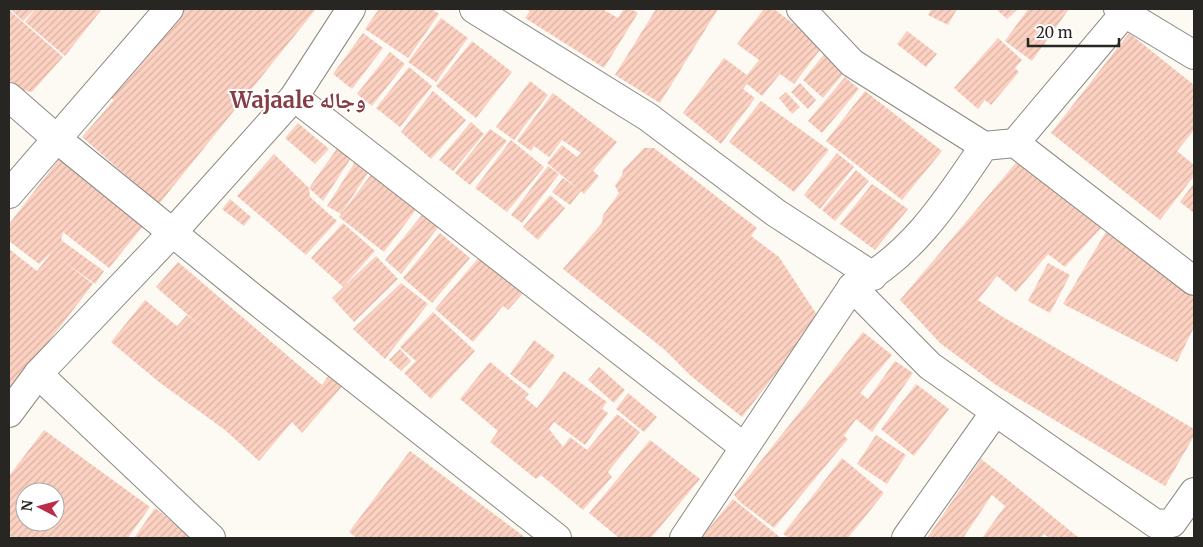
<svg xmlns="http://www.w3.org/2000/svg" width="1203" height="547" font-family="Merriweather,'Noto Naskh Arabic',serif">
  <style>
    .building { fill: url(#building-hatch); fill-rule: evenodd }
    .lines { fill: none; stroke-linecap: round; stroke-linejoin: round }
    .street-casing { stroke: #8b8983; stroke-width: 30 }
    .secondary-casing { stroke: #8b8983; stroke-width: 30 }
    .street { stroke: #fff; stroke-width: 28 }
    .secondary { stroke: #fff; stroke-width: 28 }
    .labels { text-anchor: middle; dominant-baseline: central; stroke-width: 4; stroke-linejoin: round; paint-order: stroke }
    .district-label { font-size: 22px; font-weight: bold; fill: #863d45; stroke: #fff }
  </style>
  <defs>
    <pattern id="building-hatch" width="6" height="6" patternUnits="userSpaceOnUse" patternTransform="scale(1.25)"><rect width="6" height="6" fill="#fcd1c1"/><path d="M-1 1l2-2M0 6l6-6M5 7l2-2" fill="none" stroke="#d8b3a6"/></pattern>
  </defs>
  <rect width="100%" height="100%" fill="#fcfaf3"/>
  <!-- building -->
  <g class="building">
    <path d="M10 9H35L23 21Z"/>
    <path d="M36 9H102L65 56 25 22Z"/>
    <path d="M178 9H316L159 204 82 137 114 100 105 94Z"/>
    <path d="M379 9H432L439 14 408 58 365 29Z"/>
    <path d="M526 9H602L618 18 624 9H631L638 13 604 68 525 18 530 11Z"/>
    <path d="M656 9H718L660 103 615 75Z"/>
    <path d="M764 9H774L823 46 794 84 780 74 762 96 747 84 743 89 755 98 721 144 683 113 724 58 747 75 759 60 737 44Z"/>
    <path d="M931 9H957L948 25 928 15Z"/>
    <path d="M996 9H1018L1007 19Z"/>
    <path d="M1028 9H1069L1032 61 1005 41Z"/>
    <path d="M9 10 63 57 32 92 21 90 9 80V40L16 31 9 39Z"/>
    <path d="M441 18 468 38 436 82 408 62Z"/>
    <path d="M907 31 937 54 926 67 897 44Z"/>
    <path d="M363 33 383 48 352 89 333 74Z"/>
    <path d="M1129 33 1194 85V130L1177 151 1194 165V176L1160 220 1051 133Z"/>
    <path d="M998 38 1022 60 1015 68 1019 72 991 105 985 100 978 109 954 88Z"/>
    <path d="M472 41 512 72 476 118 436 86Z"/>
    <path d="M390 52 405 64 372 106 357 94Z"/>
    <path d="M826 52 847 69 823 98 803 80Z"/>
    <path d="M409 67 432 86 400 127 376 108Z"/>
    <path d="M845 77 859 89 822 133 808 121Z"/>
    <path d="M530 81 548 95 514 140 496 127Z"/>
    <path d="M800 83 816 100 808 109 791 92Z"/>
    <path d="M433 91 466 120 431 159 401 132Z"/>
    <path d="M865 91 942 151 902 200 826 141Z"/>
    <path d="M786 92 800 107 792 114 779 98Z"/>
    <path d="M553 93 617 142 593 171 599 176 584 194 581 191 570 205 552 192 563 178 577 188 547 163 562 145 577 157 581 153 562 140 549 157 534 146 531 151 517 141Z"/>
    <path d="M761 101 829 150 794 192 729 142Z"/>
    <path d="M471 122 484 134 453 171 439 160Z"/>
    <path d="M298 123 329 149 315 164 285 138Z"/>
    <path d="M490 129 507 141 470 185 455 173Z"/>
    <path d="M343 140 355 152 323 201 309 188Z"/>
    <path d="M511 140 544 167 507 212 475 188Z"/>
    <path d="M644 148H654L757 228 751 236 779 257 819 318 742 417 691 376 665 350 563 269 602 223 603 215 619 193 615 186 622 175 623 170Z"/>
    <path d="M837 153 854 167 820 209 804 195Z"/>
    <path d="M274 154 309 188 310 197 337 221 306 255 237 196Z"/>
    <path d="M359 156 373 165 341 214 327 206Z"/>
    <path d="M1020 158 1103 226 1065 267 1048 254 1016 292 997 276 978 300 1003 317 1194 429V436L1165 486 996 385 940 343 900 300Z"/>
    <path d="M59 159 143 226 109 268 63 232 61 240 104 271 95 284 62 260 93 284 9 393V249L37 271 52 252 39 264 9 241V224Z"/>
    <path d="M548 166 559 174 522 223 511 215Z"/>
    <path d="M376 168 421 203 384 252 339 217Z"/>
    <path d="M856 170 869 181 835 221 822 210Z"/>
    <path d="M1194 183V213L1180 202Z"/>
    <path d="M872 184 908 209 875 250 840 224Z"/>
    <path d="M550 195 565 208 538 240 523 227Z"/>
    <path d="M230 199 251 217 244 226 222 209Z"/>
    <path d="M426 210 441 224 401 274 385 260Z"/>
    <path d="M343 223 375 251 343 287 311 258Z"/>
    <path d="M1107 230 1194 293V327L1177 362 1063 304Z"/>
    <path d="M440 233 470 258 432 303 403 278Z"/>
    <path d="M481 255 524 292 508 310 503 306 473 342 435 309Z"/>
    <path d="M376 256 398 279 354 322 332 298Z"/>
    <path d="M178 262 322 385 331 372 345 383 302 433 292 422 259 461 225 430 159 382 111 342 145 300 177 326 187 315 204 329 156 287Z"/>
    <path d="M1048 263 1070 275 1050 313 1028 301Z"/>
    <path d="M401 283 428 304 385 359 353 329Z"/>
    <path d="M433 312 475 351 431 399 404 373 416 361 400 347Z"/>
    <path d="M863 332 892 355 860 393 868 399 895 361 913 373 872 432 856 419 844 436 848 439 774 528 740 502 734 495Z"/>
    <path d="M534 340 555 356 530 389 510 374Z"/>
    <path d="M400 349 411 361 401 371 389 360Z"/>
    <path d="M490 362 529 394 525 398 537 408 564 371 607 402 602 409 608 413 585 445 554 422 549 429 563 447 570 437 587 450 617 414 640 432 608 472 612 477 583 510 541 475 536 479 490 442 498 431 460 399Z"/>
    <path d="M599 367 625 390 614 403 588 380Z"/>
    <path d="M916 384 949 409 914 456 881 429Z"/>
    <path d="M628 393 657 417 644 432 616 409Z"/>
    <path d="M44 430 150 507 128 538H13L9 535V476ZM25 492H55V522H25Z"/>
    <path d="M876 435 906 455 887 484 857 464Z"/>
    <path d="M650 440 700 479 651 538H619L589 513Z"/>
    <path d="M410 451 526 538H357L349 532Z"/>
    <path d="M842 458 884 493 848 538H789L783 534Z"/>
    <path d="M981 459 1003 476 1079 538H1049L1044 534 1041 538H982L1005 506 992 495 963 538H927Z"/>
    <path d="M733 499 781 538H701Z"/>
    <path d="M155 508 193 538H134Z"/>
  </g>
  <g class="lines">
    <defs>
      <g id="street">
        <path d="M474 9 648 117 776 213 873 276"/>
        <path d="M801 9 852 63 984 146"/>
        <path d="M1118 9 1194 55"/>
        <path d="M9 97 57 139 253 298 557 538"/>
        <path d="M294 97 744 447"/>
        <path d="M1015 143 1194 281"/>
        <path d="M9 194 169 9"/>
        <path d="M852 287 930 366 1156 524 1172 523 1194 492"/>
        <path d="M38 374 211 538"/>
        <path d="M9 413 38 374 173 232 294 97 351 9"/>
        <path d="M906 538 995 412"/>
      </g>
      <path id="secondary" d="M684 538 852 287C912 256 947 201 984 146L1015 143 1128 9"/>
    </defs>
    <!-- street casing -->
    <use href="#street" class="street-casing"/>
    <!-- secondary casing -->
    <use href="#secondary" class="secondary-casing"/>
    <!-- street -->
    <use href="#street" class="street"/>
    <!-- secondary -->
    <use href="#secondary" class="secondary"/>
  </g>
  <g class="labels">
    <!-- district labels -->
    <g class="district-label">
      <text x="298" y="100">Wajaale وجاله</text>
    </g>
  </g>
  <!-- border -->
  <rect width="1203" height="547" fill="none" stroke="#272623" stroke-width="20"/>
  <!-- north arrow -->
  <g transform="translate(40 507) rotate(276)"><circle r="24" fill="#ffffff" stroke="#a9a8a7"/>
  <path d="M0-4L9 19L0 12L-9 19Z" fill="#bc2b48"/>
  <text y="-8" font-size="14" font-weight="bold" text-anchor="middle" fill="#272623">N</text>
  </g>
  <!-- scale -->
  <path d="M1028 38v8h91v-8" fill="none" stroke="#272623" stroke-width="2.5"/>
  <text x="1036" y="38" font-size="15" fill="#272623" stroke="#ffffff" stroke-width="4" paint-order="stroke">20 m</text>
</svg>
